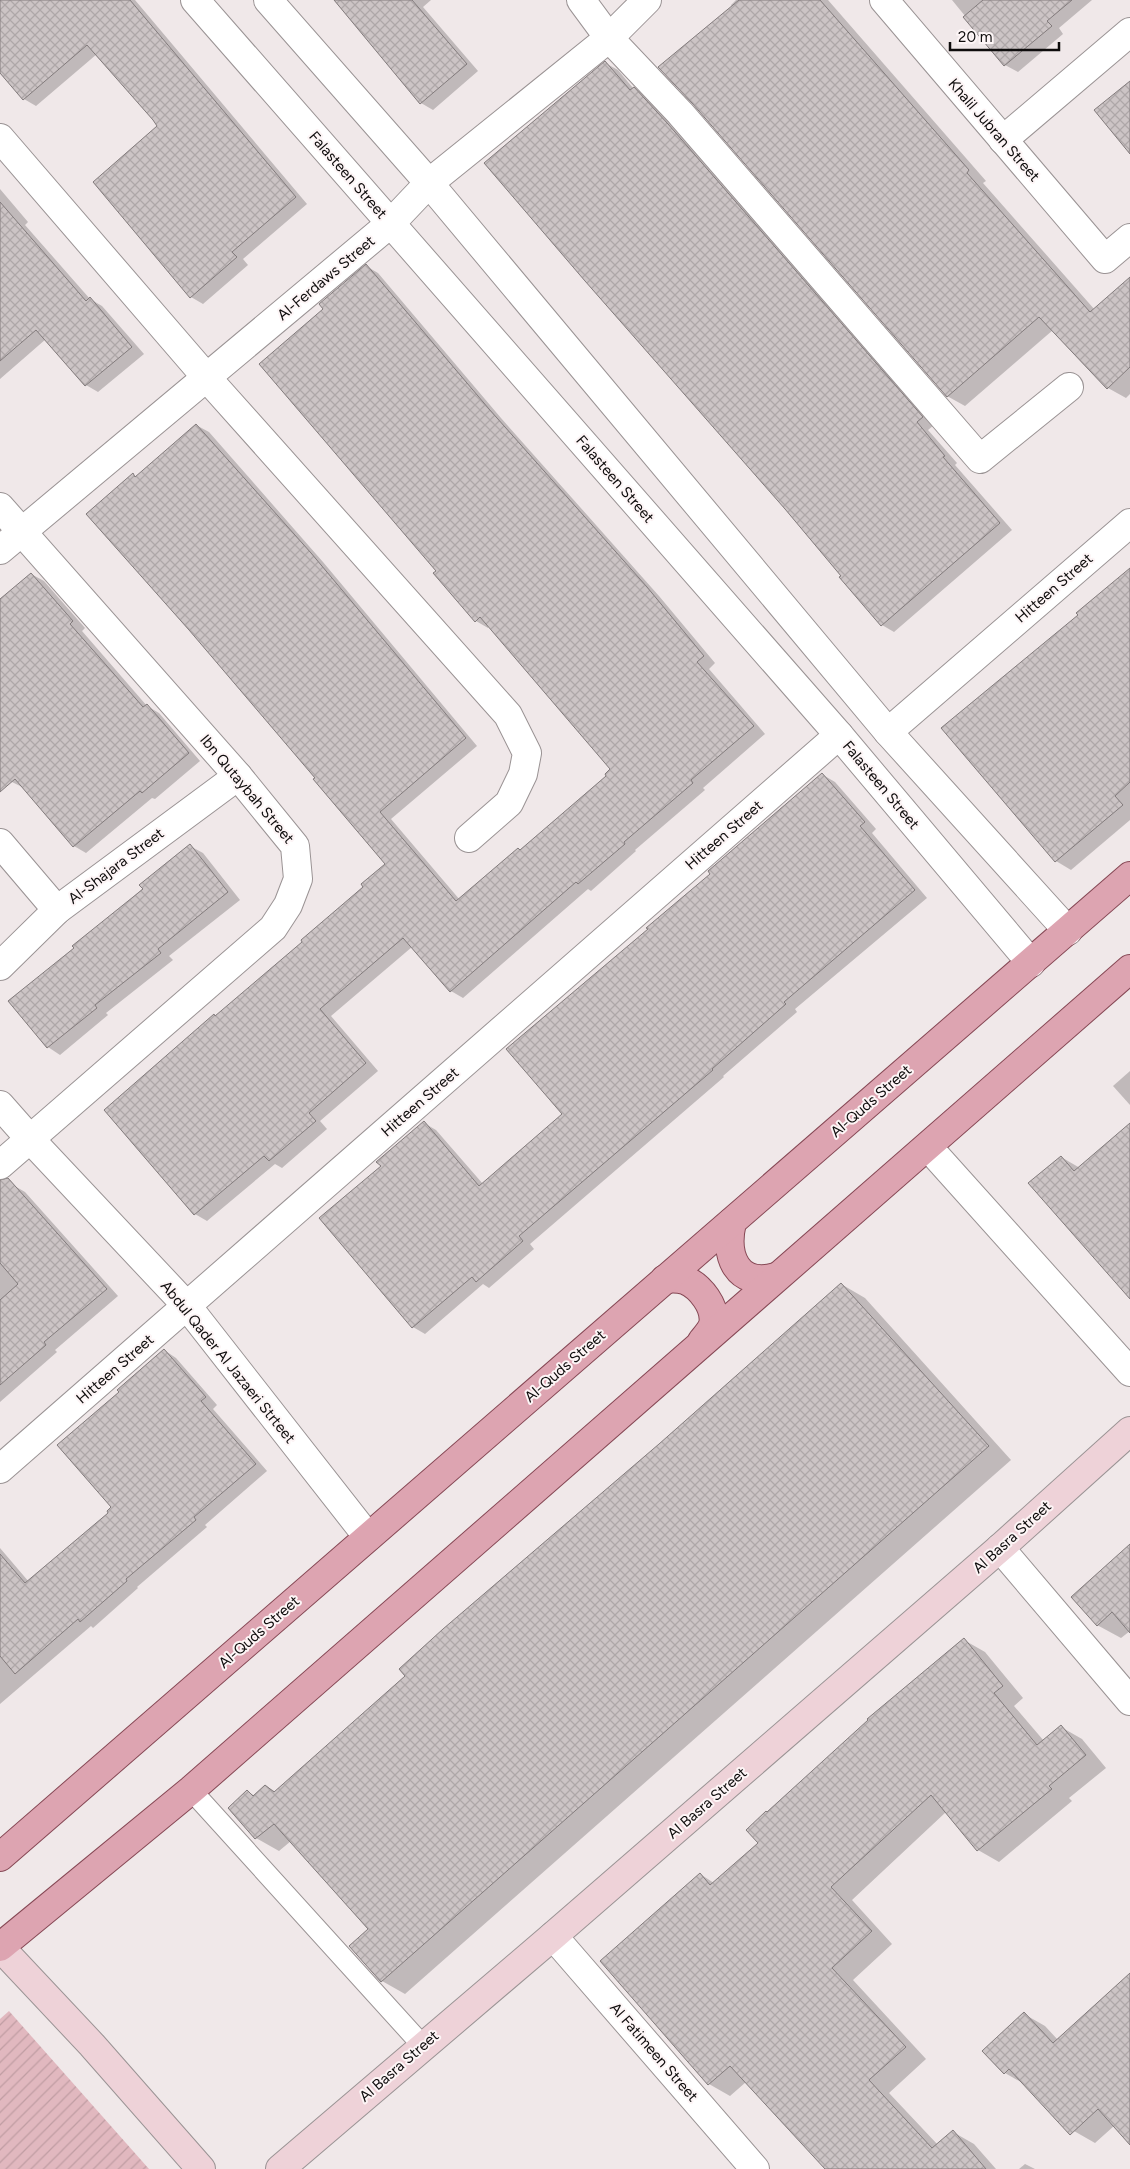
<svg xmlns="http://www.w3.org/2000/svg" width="1130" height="2169" font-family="Figtree,sans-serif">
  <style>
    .garden { fill: url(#garden-furrows) }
    .shadow { fill: #0003 }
    .building { fill: url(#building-cross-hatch); stroke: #827b7c }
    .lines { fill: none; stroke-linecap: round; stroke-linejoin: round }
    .service-casing { stroke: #9a9394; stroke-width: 22 }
    .minor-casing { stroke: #9a9394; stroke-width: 30 }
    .secondary-casing { stroke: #9a9394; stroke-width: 30 }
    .primary-casing { stroke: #864855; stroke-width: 30 }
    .service { stroke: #fff; stroke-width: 20 }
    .minor { stroke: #fff; stroke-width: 28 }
    .secondary { stroke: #eed2d8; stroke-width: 28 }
    .primary { stroke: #dda4b1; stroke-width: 28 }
    .labels { text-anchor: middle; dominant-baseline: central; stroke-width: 4; stroke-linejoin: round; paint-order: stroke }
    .street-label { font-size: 15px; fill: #0e0c0c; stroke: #fdf5f6 }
  </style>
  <defs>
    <pattern id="garden-furrows" width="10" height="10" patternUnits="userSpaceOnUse" patternTransform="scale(1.25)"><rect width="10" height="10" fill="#e1b8bf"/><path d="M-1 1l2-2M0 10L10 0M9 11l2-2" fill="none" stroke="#c09da3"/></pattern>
    <pattern id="building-cross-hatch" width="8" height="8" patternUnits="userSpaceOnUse" patternTransform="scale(1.25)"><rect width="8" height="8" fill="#ccc4c5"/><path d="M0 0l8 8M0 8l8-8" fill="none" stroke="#aea7a8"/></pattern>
  </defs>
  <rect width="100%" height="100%" fill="#f0e8e9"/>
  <!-- garden -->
  <path class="garden" d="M9 2011 149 2169H0V2019Z"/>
  <!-- shadow -->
  <g class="shadow">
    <path d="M0 0H135L307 204 243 259 248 265 203 304 191 297 159 127 97 54 36 106 24 99 0 71Z"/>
    <path d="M334 0H431L423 7 478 71 433 110 421 103Z"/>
    <path d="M736 0H828L986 181 983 183 1095 310 1130 280V394L1126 398 1108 388 1053 330 965 406 947 396 731 5Z"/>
    <path d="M952 0H1092L1059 28 1063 34 1018 72 1005 65Z"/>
    <path d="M605 63 618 70 633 88 646 95 681 132 934 425 928 430 957 463 955 465 1012 530 894 632 882 625 843 576Z"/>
    <path d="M0 189 28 222 25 225 90 299 102 306 144 354 98 392 86 385 46 339 0 379Z"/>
    <path d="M366 266 378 273 501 418 659 596 715 663 709 669 765 734 703 788 705 790 635 850 636 851 591 891 588 889 463 998 451 991 412 947 331 1016 378 1071 320 1121 327 1129 282 1168 275 1164 207 1221 195 1214 216 1017 304 942 387 864 317 778 133 475 137 477 196 425 209 432 323 562 477 746 391 819 460 900 521 851 608 776 612 769 489 626 488 628 476 621 437 571 325 309Z"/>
    <path d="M1130 572V820L1071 870 1056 861 943 728Z"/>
    <path d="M31 574 44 581 85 628 82 631 147 706 159 713 200 761 155 799 152 798 86 853 74 846 24 788 12 782 0 768V600Z"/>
    <path d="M823 775 835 782 876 829 872 833 927 898 795 1009 797 1012 723 1076 724 1077 530 1244 534 1249 489 1288 483 1284 425 1334 413 1327 321 1218 382 1166 424 1123 436 1130 483 1184 563 1114 649 929Z"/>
    <path d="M190 846 203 853 240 900 169 956 173 960 106 1013 108 1015 60 1055 48 1047 76 948Z"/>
    <path d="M1130 1071V1105L1113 1086Z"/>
    <path d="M1130 1125V1296L1061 1157 1080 1168Z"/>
    <path d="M13 1185 25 1192 118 1296 55 1350 57 1352 0 1402V1196Z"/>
    <path d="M841 1284 865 1298 1011 1460 405 1994 382 1981 370 1929 291 1841 279 1851 256 1838 247 1791 255 1796 266 1786 276 1792 407 1676 659 1445Z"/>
    <path d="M164 1350 176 1358 217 1405 213 1409 267 1471 205 1525 207 1527 137 1587 138 1588 93 1628 91 1626 0 1704V1548L29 1582 110 1513 113 1508 121 1392Z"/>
    <path d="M1130 1545V1631L1121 1638 1097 1625Z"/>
    <path d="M964 1640 985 1652 1023 1698 1014 1706 1044 1741 1061 1727 1082 1739 1106 1768 1069 1798 1072 1801 999 1862 978 1850 946 1812 852 1900 892 1944 853 1980 926 2059 889 2093 938 2145 953 2132 974 2144 996 2169H827L746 2082 730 2096 709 2084 700 1874 714 1883 760 1843 768 1813Z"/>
    <path d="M1130 1975V2143L1114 2126 1095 2143 1074 2131 1026 2085 1005 2073 1024 2014 1045 2026 1058 2040Z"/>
    <path d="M1025 2164 1035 2169H1019Z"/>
  </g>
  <!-- building -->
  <g class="building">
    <path d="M0 0H130L296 197 232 252 237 257 190 298 93 182 157 126 153 120 87 45 23 100 0 73Z"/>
    <path d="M334 0H412L467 64 420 104Z"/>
    <path d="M739 0H820L969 170 967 173 1090 312 1130 277V367L1107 389 1039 317 947 397 692 103 658 67Z"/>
    <path d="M983 0H1072L1047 21 1052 26 1004 66 963 17Z"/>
    <path d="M605 61 630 90 634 87 668 124 923 417 917 422 945 456 943 457 1000 523 881 626 839 577 841 576 785 509 585 281 484 163Z"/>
    <path d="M1130 81V154L1094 110Z"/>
    <path d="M0 202 86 301 90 297 132 347 85 386 36 330 0 361Z"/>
    <path d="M366 264 489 409 647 587 704 656 697 662 754 726 691 780 693 783 624 842 625 844 578 884 576 882 450 992 403 938 320 1009 366 1063 309 1113 316 1121 269 1161 264 1156 194 1215 104 1110 214 1014 215 1016 302 942 301 940 363 887 361 884 385 864 313 779 315 778 189 630 86 514 133 473 135 477 196 424 311 553 466 738 380 812 456 901 518 848 520 850 606 776 605 774 610 769 480 617 475 622 433 573 436 571 259 364 323 309 319 304Z"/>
    <path d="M1130 568V782L1115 796 1123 805 1055 862 941 728 1078 615 1076 613Z"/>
    <path d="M31 573 73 621 70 624 143 707 147 704 189 753 142 793 140 791 73 847 15 779 0 792V599Z"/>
    <path d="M822 773 865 822 860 826 915 890 784 1002 786 1004 712 1069 713 1070 519 1236 523 1241 476 1282 472 1277 412 1328 319 1218 381 1166 376 1162 424 1121 479 1186 562 1114 506 1049 648 929 646 928 710 874 708 871Z"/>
    <path d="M190 844 228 892 158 949 161 953 95 1005 97 1008 47 1048 8 1001 74 948 72 946 143 889 139 885Z"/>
    <path d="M1130 1123V1299L1028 1183 1061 1156 1074 1171Z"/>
    <path d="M8 1178 107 1289 44 1342 46 1345 0 1385V1300L18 1284 0 1263V1180Z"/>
    <path d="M841 1283 989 1446 381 1982 349 1946 368 1929 274 1824 255 1839 228 1808 247 1790 253 1796 265 1785 274 1792 405 1676 399 1669 443 1629 659 1444Z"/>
    <path d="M164 1349 206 1397 201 1401 256 1464 194 1517 196 1520 126 1579 127 1581 80 1622 78 1619 15 1674 0 1656V1554L25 1583 108 1513 107 1511 111 1507 57 1445 119 1392 117 1390Z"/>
    <path d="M1130 1544V1633L1112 1612 1097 1626 1071 1597Z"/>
    <path d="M964 1638 1003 1686 994 1693 1037 1745 1061 1725 1086 1755 1049 1786 1052 1789 977 1851 931 1795 831 1887 872 1931 832 1968 906 2047 869 2080 932 2148 953 2130 986 2169H825L730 2066 708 2085 600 1961 700 1873 710 1885 758 1843 746 1830 766 1811 767 1812 868 1720 867 1719Z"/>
    <path d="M1130 1973V2145L1098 2109 1070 2135 1009 2069 1004 2074 982 2051 1024 2012 1053 2043Z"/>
  </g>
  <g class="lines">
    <defs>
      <path id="service" d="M191 1790 423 2046"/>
      <g id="minor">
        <path d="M195 0 839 735 1031 963"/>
        <path d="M268 0 429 183 888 732 1068 931"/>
        <path d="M581 0 609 38 680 113 980 459 1069 387"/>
        <path d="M884 0 1105 259 1130 238"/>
        <path d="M0 138 207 378 508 715 527 753 523 774 509 803 469 838"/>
        <path d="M1003 140 1130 32"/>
        <path d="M0 507 238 776 295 846 298 879 288 905 273 928 0 1165"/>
        <path d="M0 550 391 223 429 183 609 38 647 0"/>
        <path d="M888 732 1130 523"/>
        <path d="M0 843 57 910"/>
        <path d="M0 966 57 910 238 776"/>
        <path d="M0 1105 30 1139 187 1306 368 1537"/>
        <path d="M928 1147 1130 1372"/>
        <path d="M0 1469 839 735"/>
        <path d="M1000 1548 1130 1701"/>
        <path d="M553 1936 755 2169"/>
      </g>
      <g id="secondary">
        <path d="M0 1947 92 2045 201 2169"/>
        <path d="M280 2169 553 1936 1000 1548 1130 1431"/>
      </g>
      <g id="primary">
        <path d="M732 1222C724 1256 737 1288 776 1277"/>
        <path d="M665 1279C672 1278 678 1278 685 1280 700 1286 717 1307 713 1325 711 1331 706 1336 702 1341"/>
        <path d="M0 1857 1130 876"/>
        <path d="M0 1947 191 1790 1130 969"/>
      </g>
    </defs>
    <!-- service casing -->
    <use href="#service" class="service-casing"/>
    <!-- minor casing -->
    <use href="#minor" class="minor-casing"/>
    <!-- secondary casing -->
    <use href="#secondary" class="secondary-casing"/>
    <!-- primary casing -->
    <use href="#primary" class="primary-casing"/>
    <!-- service -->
    <use href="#service" class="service"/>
    <!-- minor -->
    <use href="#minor" class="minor"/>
    <!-- secondary -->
    <use href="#secondary" class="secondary"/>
    <!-- primary -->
    <use href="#primary" class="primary"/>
  </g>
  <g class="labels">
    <!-- street labels -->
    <g class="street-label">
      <text transform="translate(994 130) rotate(49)">Khalil Jubran Street</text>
      <text transform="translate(348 175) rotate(49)">Falasteen Street</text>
      <text transform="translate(326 278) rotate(-40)">Al-Ferdaws Street</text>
      <text transform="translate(615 479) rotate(49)">Falasteen Street</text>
      <text transform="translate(1054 588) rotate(-41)">Hitteen Street</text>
      <text transform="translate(881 785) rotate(50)">Falasteen Street</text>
      <text transform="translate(247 789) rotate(50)">Ibn Qutaybah Street</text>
      <text transform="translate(724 835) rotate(-41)">Hitteen Street</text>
      <text transform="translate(116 866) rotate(-37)">Al-Shajara Street</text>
      <text transform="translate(871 1101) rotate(-41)">Al-Quds Street</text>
      <text transform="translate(420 1102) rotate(-41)">Hitteen Street</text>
      <text transform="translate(228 1362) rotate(51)">Abdul Qader Al Jazaeri Strteet</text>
      <text transform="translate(565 1366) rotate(-41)">Al-Quds Street</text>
      <text transform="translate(115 1369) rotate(-41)">Hitteen Street</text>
      <text transform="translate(1012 1537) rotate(-42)">Al Basra Street</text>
      <text transform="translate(259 1632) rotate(-41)">Al-Quds Street</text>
      <text transform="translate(707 1803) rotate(-41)">Al Basra Street</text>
      <text transform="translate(654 2052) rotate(49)">Al Fatimeen Street</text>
      <text transform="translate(399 2066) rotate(-41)">Al Basra Street</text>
    </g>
  </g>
  <!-- scale -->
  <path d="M950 42v8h109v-8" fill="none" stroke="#0e0c0c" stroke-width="2.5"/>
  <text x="958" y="42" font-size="15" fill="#0e0c0c" stroke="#fdf5f6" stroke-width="4" paint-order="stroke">20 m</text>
</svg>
